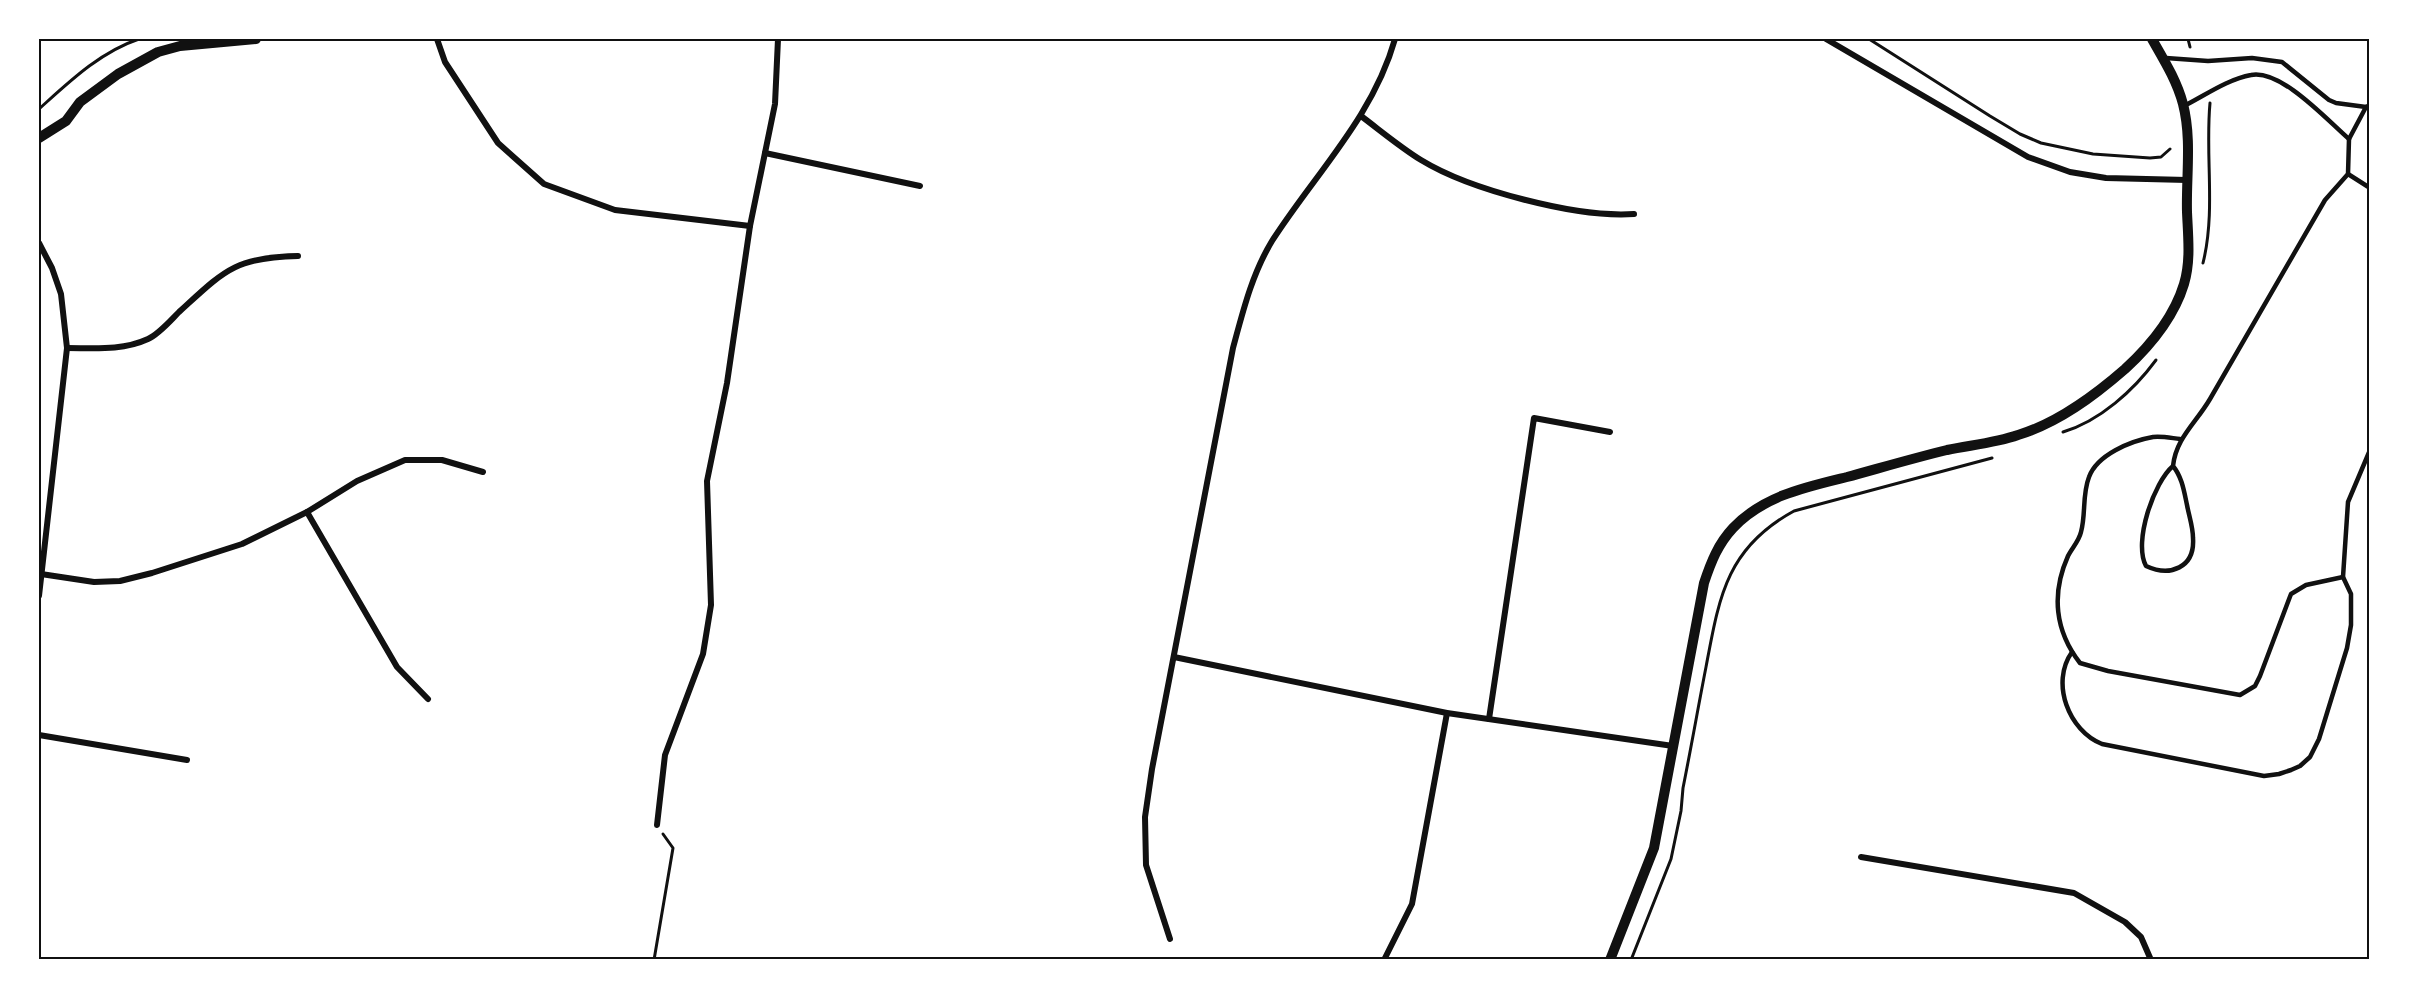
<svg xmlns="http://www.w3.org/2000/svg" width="2409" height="999" font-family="'PT Sans',sans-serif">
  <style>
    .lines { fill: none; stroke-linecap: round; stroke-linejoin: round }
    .path { stroke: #111; stroke-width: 3 }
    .service { stroke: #111; stroke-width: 4.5 }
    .minor { stroke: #111; stroke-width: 6 }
    .tertiary { stroke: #111; stroke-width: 10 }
    .neatline { fill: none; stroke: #111; stroke-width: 2 }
  </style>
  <rect width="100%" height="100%" fill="#fff"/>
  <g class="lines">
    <!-- path -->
    <g class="path">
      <path d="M1869 39 1990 116 2020 134 2041 143 2093 154 2150 158 2161 157 2170 149"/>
      <path d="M2188 39 2190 47"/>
      <path d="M39 109C69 82 100 52 139 39"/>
      <path d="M2203 263C2216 211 2205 156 2210 103"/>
      <path d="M2063 432C2100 421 2134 390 2156 360"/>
      <path d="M654 960 673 848 663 834"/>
      <path d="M1631 960 1671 859 1681 811 1683 788C1691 748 1698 708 1706 667 1719 598 1726 548 1794 511L1992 458"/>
    </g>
    <!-- service -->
    <g class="service">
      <path d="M2166 58 2208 61 2252 58 2282 62 2329 100 2336 103 2366 107"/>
      <path d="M2184 106C2204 96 2228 79 2251 75 2281 69 2327 120 2349 139"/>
      <path d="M2348 174 2370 188"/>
      <path d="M2180 439C2171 438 2162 436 2153 437 2130 441 2097 455 2089 477 2082 495 2086 514 2081 532 2079 541 2072 548 2068 556 2051 594 2055 631 2080 663L2108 671 2240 695 2255 686 2260 676 2291 594 2306 585 2343 577"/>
      <path d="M2173 466C2182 477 2184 491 2187 505 2189 516 2193 527 2193 538 2195 568 2170 577 2146 566 2133 542 2154 482 2173 466 2176 438 2196 423 2210 399L2325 200 2348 174 2349 139 2366 107 2370 105"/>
      <path d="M2072 652C2050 683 2069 731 2102 744L2264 776 2279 774 2291 770 2300 766 2310 757 2319 739 2347 648 2351 625V594L2343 577 2348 502 2370 450"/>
    </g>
    <!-- minor -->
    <g class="minor">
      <path d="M437 39 445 62 498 143 544 184 615 210 750 226"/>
      <path d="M1826 39 2028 157 2070 172 2106 178 2187 180"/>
      <path d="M1361 116C1381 131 1400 147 1421 160 1470 190 1577 218 1634 214"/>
      <path d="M765 153 920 186"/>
      <path d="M39 243 52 268 61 294 67 348 39 596"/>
      <path d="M67 348C94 348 122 351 148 339 159 334 170 321 179 312 224 271 235 257 298 256"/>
      <path d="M307 512 397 667 428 699"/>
      <path d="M41 574 94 582 120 581 152 573 242 544 307 512 357 481 405 460H442L483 472"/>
      <path d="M1174 657 1447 713 1673 746"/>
      <path d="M1489 719 1534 418 1610 432"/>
      <path d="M39 735 187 760"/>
      <path d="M657 825 665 755 703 654 711 605 707 481 727 383 750 226 775 104 778 39"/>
      <path d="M1861 857 2074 893 2125 922 2141 937 2151 960"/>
      <path d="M1170 939 1146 865 1145 817 1152 769 1233 348C1243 311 1252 274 1272 241 1315 174 1373 117 1395 39"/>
      <path d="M1384 960 1412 904 1447 713"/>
    </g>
    <!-- tertiary -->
    <g class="tertiary">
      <path d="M39 138 66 121 80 102 118 74 158 52 180 46 256 39"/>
      <path d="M1610 960 1654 848 1704 583C1711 562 1718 544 1733 528 1763 496 1806 487 1847 477 1880 468 1914 458 1947 450 1971 445 1995 443 2018 435 2058 423 2094 396 2125 369 2149 347 2174 317 2184 284 2191 261 2188 236 2187 212 2186 177 2192 139 2183 104 2177 81 2164 60 2152 39"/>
    </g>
  </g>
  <!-- border -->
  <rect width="2409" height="999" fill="none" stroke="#ffffff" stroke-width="81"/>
  <rect x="40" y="40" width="2328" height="918" class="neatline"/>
</svg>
